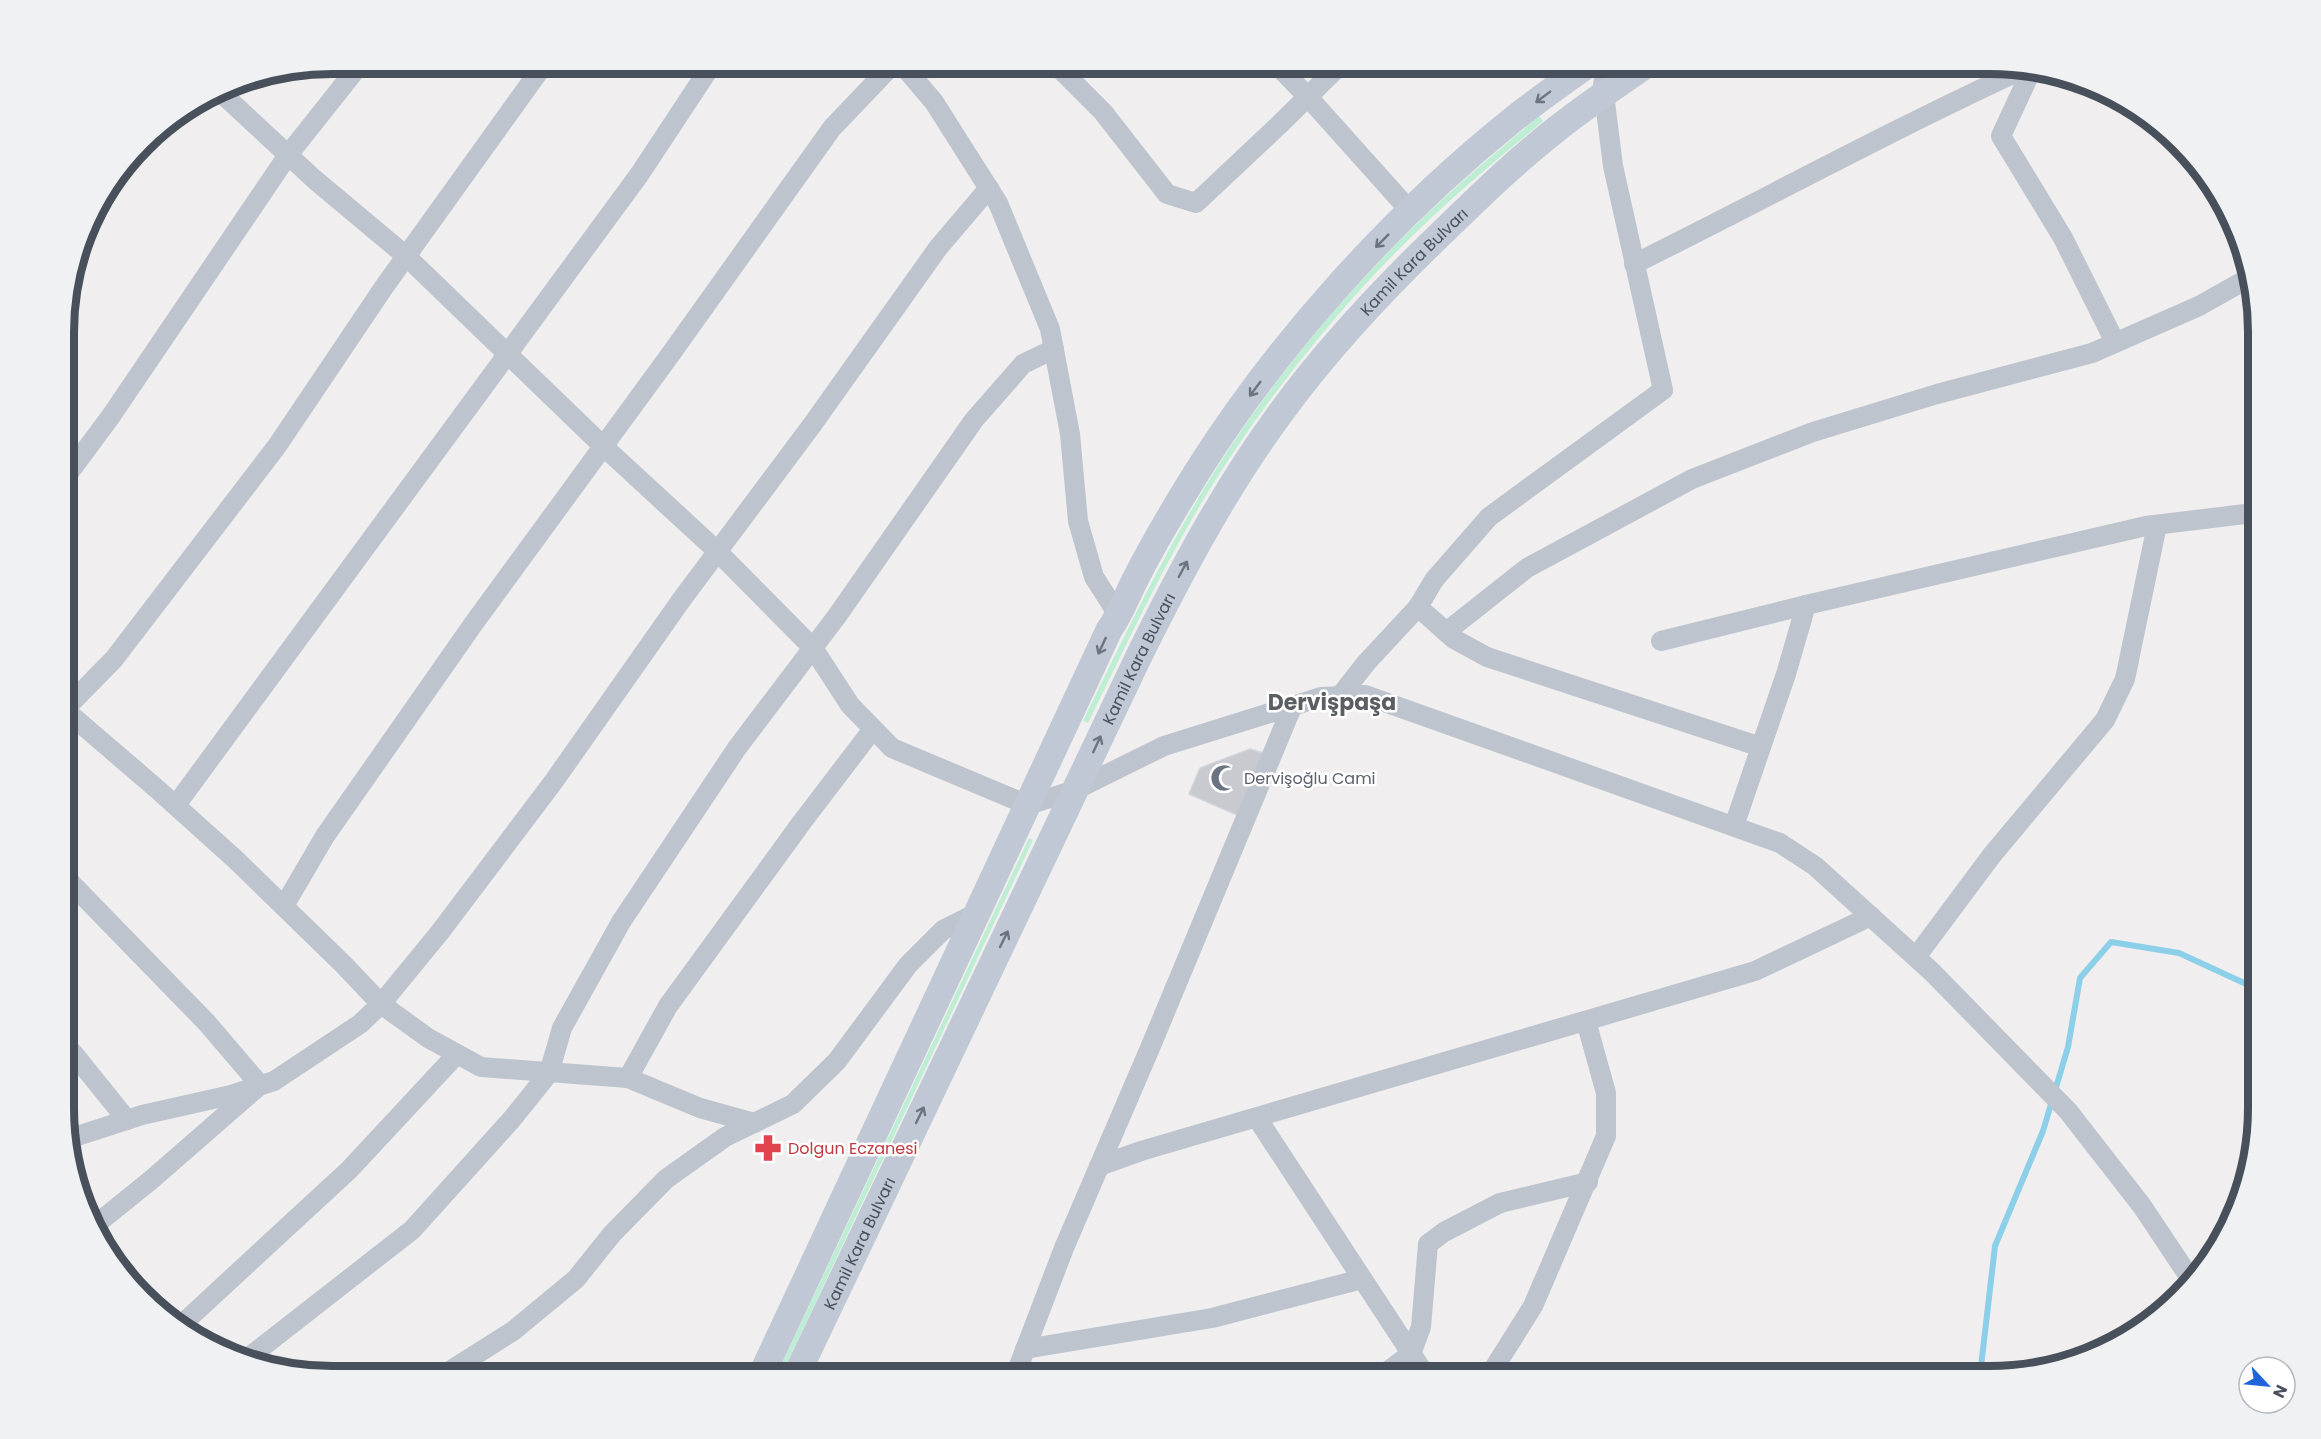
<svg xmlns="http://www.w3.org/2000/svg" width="2321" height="1439" font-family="Poppins,sans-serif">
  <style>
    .green { fill: #bdedd3 }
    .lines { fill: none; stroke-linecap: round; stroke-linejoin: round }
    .stream { stroke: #8ccfe8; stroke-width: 6 }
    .building { fill: #c8cad0; stroke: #d2d4d9; stroke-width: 1.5 }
    .minor { stroke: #bdc4cd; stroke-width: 20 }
    .tertiary { stroke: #bdc4cd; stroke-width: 24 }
    .secondary { stroke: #bfc8d4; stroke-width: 27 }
    .oneway { stroke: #6b747f }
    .labels { text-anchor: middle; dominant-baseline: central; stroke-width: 5; stroke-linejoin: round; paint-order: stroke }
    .street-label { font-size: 16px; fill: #47505b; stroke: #fff }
    .worship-label { font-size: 16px; fill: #5b616d; stroke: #fff; text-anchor: start }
    .health-label { font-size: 16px; fill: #be3a42; stroke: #fff; text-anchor: start }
    .district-label { font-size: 22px; font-weight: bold; fill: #5b5e63; stroke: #fff }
    .rim { fill: none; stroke: #47505b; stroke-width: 8 }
  </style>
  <rect width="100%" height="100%" fill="#f0eeee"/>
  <!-- green -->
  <g class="green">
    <path d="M1539 116 1543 121C1505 153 1466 185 1430 219 1354 290 1286 373 1229 459 1174 542 1132 633 1088 723L1083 721C1129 627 1173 533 1231 446 1290 357 1365 271 1443 199 1474 170 1507 144 1539 116Z"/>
    <path d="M1029 838 1033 840 781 1376H776Z"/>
  </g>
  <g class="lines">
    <!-- stream -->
    <path class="stream" d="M1980 1375 1995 1246 2043 1131 2068 1047 2080 978 2111 942 2179 953 2257 989"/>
  </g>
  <!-- building -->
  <path class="building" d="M1250 749 1263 753 1237 815 1189 794 1200 768Z"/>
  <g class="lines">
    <!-- minor -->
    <g class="minor">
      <path d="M901 63 934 102 998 203 1050 329 1070 434 1078 521 1094 577 1119 616"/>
      <path d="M1054 63 1103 112 1167 194 1196 203 1280 124 1342 63"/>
      <path d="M1275 63 1308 97 1411 212"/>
      <path d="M2032 69 2001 136 2063 238 2115 342"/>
      <path d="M218 90 314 179 406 256 603 446 717 551 813 648 850 705 892 748 1028 805 1075 790 1164 746 1321 697 1365 695 1780 843 1815 866 1932 972 2068 1111 2142 1206 2190 1278"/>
      <path d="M1634 264C1765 199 1893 129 2026 68"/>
      <path d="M65 478 111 416 288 155 361 63"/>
      <path d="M1418 607 1454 639 1487 657 1761 747"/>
      <path d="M1446 632 1527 568 1692 479 1813 432 1937 394 2092 353 2199 306 2247 279"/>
      <path d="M1661 641 1806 605 2146 526 2253 513"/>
      <path d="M1341 695 1366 663 1418 607 1434 580 1489 517 1663 390 1613 166 1604 94"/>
      <path d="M65 709 114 659 277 446 384 287 545 63"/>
      <path d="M65 710 157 789 235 859 343 964 381 1004 428 1038 481 1067 628 1078 700 1108 754 1123"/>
      <path d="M176 805 639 175 713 63"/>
      <path d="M1734 826 1786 674 1806 605"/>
      <path d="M65 877 207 1023 260 1085 151 1180 94 1226"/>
      <path d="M284 906 325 836 474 623 670 355 832 128 894 63"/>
      <path d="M1916 957 1992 855 2105 720 2125 679 2157 525"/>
      <path d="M65 1047 73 1053 127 1120"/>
      <path d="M628 1078 668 1006 802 822 873 729"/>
      <path d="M1257 1118 1426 1376"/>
      <path d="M65 1140 142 1115 231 1095 274 1081 360 1024 381 1004 440 932 554 781 682 599 812 425 938 248 989 188"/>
      <path d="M1099 1166 1141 1151 1755 971 1871 916"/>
      <path d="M179 1327 349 1170 457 1054"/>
      <path d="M1025 1349 1212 1318 1362 1279"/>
      <path d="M244 1361 412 1230 512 1119 549 1073 562 1028 621 922 737 748 837 616 974 420 1023 364 1054 349"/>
      <path d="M442 1376 513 1331 576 1279 612 1234 666 1179 725 1137 793 1104 837 1061 908 965 943 930 977 913"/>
      <path d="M1015 1376 1064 1248 1150 1048 1292 707"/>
      <path d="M1381 1376 1411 1354 1421 1327 1428 1244 1444 1232 1500 1203 1588 1182"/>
      <path d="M1489 1376 1533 1306 1606 1136V1093L1586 1021"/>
    </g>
    <!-- tertiary -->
    <path class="tertiary" d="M1604 94 1608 63"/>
    <!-- secondary -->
    <g class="secondary">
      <path d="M761 1376 1109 630C1119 616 1125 601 1132 586 1151 547 1174 509 1197 472 1278 343 1392 217 1510 122 1536 101 1563 82 1590 63"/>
      <path id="s1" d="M796 1376 1138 658C1180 573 1225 488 1282 411 1331 344 1389 283 1449 226 1483 193 1516 161 1553 132 1584 107 1617 85 1649 63"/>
    </g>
  </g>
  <!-- one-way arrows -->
  <defs><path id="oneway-shaft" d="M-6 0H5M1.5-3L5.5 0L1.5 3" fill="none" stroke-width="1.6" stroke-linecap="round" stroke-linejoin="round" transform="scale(1.5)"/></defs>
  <g class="oneway">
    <use href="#oneway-shaft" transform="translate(1543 97) rotate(143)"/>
    <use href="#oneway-shaft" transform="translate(1382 241) rotate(135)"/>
    <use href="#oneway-shaft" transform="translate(1255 389) rotate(127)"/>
    <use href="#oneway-shaft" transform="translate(1183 569) rotate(-62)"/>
    <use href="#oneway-shaft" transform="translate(1102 646) rotate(115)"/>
    <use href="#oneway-shaft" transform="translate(1097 744) rotate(-65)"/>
    <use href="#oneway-shaft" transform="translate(1004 939) rotate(-64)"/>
    <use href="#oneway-shaft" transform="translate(920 1115) rotate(-64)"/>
  </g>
  <!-- icons -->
  <defs>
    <symbol id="mosque-bare" viewBox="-9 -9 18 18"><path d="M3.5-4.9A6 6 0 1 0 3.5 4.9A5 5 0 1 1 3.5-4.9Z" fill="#6b7280" stroke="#fff" stroke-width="2.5" paint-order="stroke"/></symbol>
    <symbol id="pharmacy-bare" viewBox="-9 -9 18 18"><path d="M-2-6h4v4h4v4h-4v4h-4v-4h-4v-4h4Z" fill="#e0444e" stroke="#fff" stroke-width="2.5" paint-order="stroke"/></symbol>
  </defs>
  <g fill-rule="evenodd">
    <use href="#mosque-bare" x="1205" y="759" width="38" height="38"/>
    <use href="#pharmacy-bare" x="749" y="1129" width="38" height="38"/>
  </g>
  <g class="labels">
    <!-- street labels -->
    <g class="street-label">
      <text stroke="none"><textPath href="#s1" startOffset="1281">Kamil Kara Bulvarı</textPath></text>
      <text stroke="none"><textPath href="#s1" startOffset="795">Kamil Kara Bulvarı</textPath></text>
      <text stroke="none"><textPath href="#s1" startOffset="147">Kamil Kara Bulvarı</textPath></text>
    </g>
    <!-- worship labels -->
    <g class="worship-label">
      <text x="1244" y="778">Dervişoğlu Cami</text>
    </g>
    <!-- health labels -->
    <g class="health-label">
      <text x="788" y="1148">Dolgun Eczanesi</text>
    </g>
    <!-- district labels -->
    <g class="district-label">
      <text x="1332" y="702">Dervişpaşa</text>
    </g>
  </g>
  <!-- crop -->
  <path d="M0 0H2321V1439H0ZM332 74H1990A258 258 0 0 1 2248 332V1108A258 258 0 0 1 1990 1366H332A258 258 0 0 1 74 1108V332A258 258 0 0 1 332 74Z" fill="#f0f1f2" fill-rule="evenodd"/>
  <path class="rim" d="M332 74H1990A258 258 0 0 1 2248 332V1108A258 258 0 0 1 1990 1366H332A258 258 0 0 1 74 1108V332A258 258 0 0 1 332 74Z"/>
  <!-- north arrow -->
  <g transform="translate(2267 1385) rotate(116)"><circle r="28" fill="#ffffff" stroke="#b5b9bd" stroke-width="1.5"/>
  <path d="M0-4.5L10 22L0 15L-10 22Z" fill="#1f64d9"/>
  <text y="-9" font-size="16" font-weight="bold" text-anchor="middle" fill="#47505b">N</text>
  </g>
</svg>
